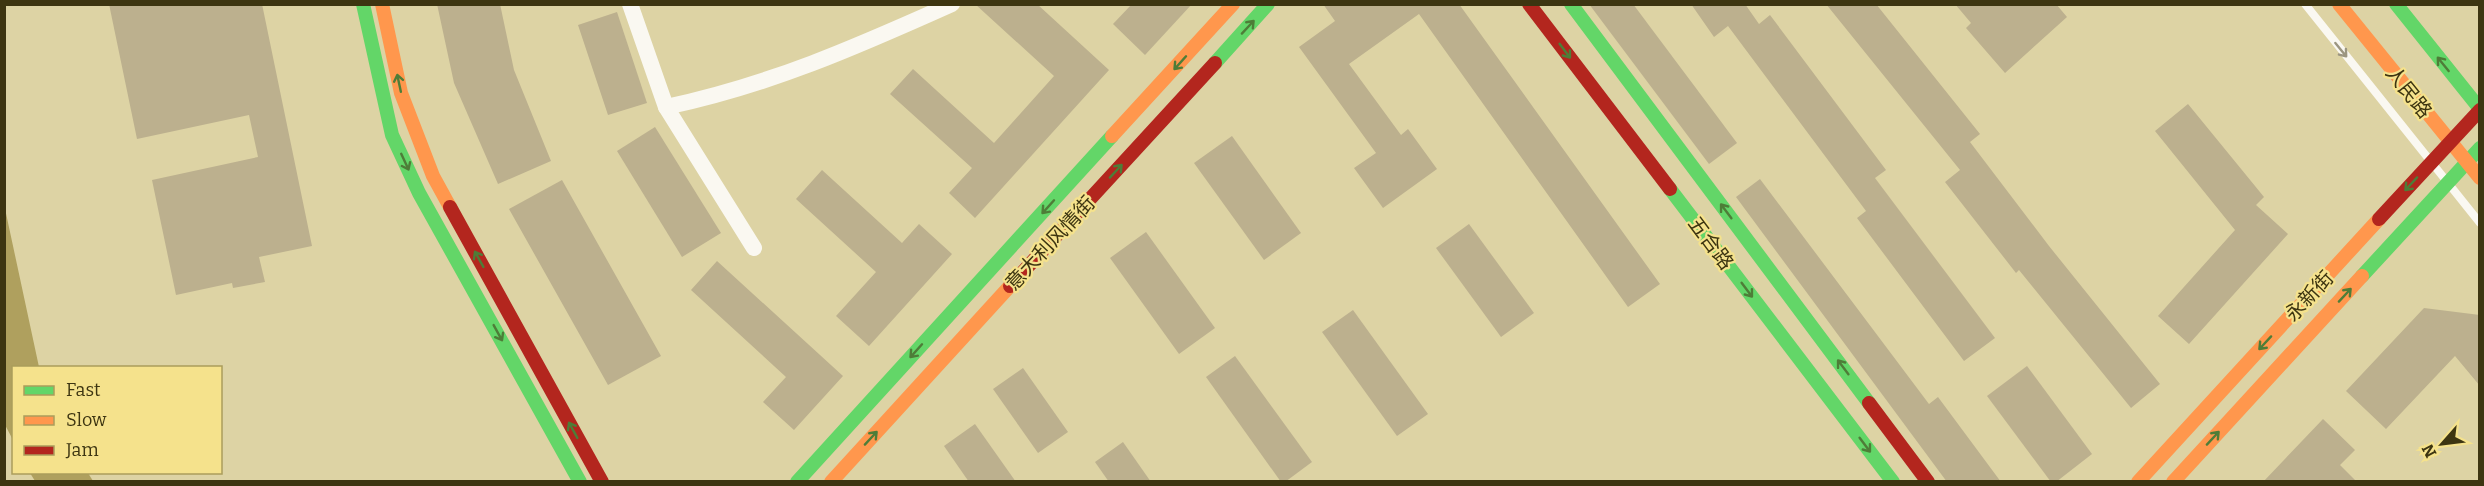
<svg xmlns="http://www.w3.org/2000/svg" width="2484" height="486" font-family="Bitter,'Noto Sans SC',serif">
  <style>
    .water { fill: #afa05e }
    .building { fill: #bcb08e }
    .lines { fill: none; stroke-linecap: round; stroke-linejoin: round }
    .lane { stroke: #faf8f1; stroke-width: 8 }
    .street { stroke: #faf8f1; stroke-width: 16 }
    .fast { stroke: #63d668; stroke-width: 14 }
    .slow { stroke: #ff974d; stroke-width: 14 }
    .jam { stroke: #b3261e; stroke-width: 14 }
    .oneway { stroke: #4e7d38 }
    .oneway2 { stroke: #9c9681 }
    .labels { text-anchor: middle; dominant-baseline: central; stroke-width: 4.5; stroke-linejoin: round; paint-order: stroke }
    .street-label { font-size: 20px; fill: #3d3511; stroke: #f5e28c }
  </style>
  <rect width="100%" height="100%" fill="#ddd3a4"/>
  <!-- water -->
  <g class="water">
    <path d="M4 204 39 367 14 368 13 440 4 423Z"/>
    <path d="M30 473H88L93 481H35Z"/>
  </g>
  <!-- building -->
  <g class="building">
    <path d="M109 4H262L312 246 259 257 265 282 233 288 232 283 176 295 152 180 258 157 249 115 137 139Z"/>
    <path d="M437 4H500L514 70 551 161 498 184 454 83Z"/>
    <path d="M975 4H1037L1109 70 975 218 949 193 972 168 890 94 913 69 994 143 1054 76Z"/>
    <path d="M1132 4H1192L1145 55 1113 24Z"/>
    <path d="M1323 4H1459L1660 284 1628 307 1419 14 1349 64 1401 135 1408 129 1437 169 1383 208 1354 168 1376 153 1299 47 1335 21Z"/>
    <path d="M1589 4H1633L1737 143 1709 164Z"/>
    <path d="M1691 4H1745L1759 24 1770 15 1886 170 1875 178 1995 338 1964 361 1857 218 1866 211 1728 26 1714 37Z"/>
    <path d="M1826 4H1876L1980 134 1970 142 2049 246 2160 384 2131 408 2019 270 2016 273 1945 182 1960 170Z"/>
    <path d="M1955 4H2056L2067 17 2005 73 1966 28 1971 23Z"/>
    <path d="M617 12 647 103 608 115 578 25Z"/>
    <path d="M2188 104 2264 197 2256 205 2288 234 2189 344 2158 316 2235 230 2155 131Z"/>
    <path d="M655 127 721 233 682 257 617 151Z"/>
    <path d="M1232 136 1301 233 1264 260 1194 163Z"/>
    <path d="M822 170 902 243 919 224 952 254 869 346 836 316 876 272 796 199Z"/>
    <path d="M1760 179 1929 404 1938 397 2001 482H1947L1736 197Z"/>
    <path d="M562 180 661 356 608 385 509 209Z"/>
    <path d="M1469 224 1534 313 1501 337 1436 248Z"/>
    <path d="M1146 232 1215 328 1179 354 1110 258Z"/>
    <path d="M717 261 843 376 794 430 763 402 786 377 691 290Z"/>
    <path d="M2424 308 2480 315V386L2455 356 2386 429 2346 391Z"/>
    <path d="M1353 310 1428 414 1397 436 1322 332Z"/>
    <path d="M1235 356 1312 462 1285 482H1281L1206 377Z"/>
    <path d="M2027 366 2092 454 2056 482H2051L1987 396Z"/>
    <path d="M1023 368 1068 432 1038 453 993 389Z"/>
    <path d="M2323 419 2355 450 2340 465 2357 482H2263Z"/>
    <path d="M975 424 1016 482H969L944 446Z"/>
    <path d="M1123 442 1151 482H1109L1095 462Z"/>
  </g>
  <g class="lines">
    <!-- lane -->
    <path class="lane" d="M2305 4 2480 223"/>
    <!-- street -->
    <g class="street">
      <path d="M630 4 666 107 754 248"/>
      <path d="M666 107C770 85 856 47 952 4"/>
    </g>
    <!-- fast -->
    <g class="fast">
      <path d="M363 4 392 135 419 193 580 482"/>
      <path d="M1571 4 1869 403"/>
      <path d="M2396 4 2480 109"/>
      <path d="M1215 63 1268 4"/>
      <path d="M1670 189 1893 482"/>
      <path d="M2362 276 2480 148"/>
      <path d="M797 482 1112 136"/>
    </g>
    <!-- slow -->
    <g class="slow">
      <path d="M382 4 401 93 433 176 450 207"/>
      <path d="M2339 4 2480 178"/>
      <path d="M1112 136 1233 4"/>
      <path d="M831 482 1010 286"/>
      <path d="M2138 482 2379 219"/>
      <path d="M2173 482 2362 276"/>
    </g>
    <!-- jam -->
    <g class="jam">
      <path d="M1529 4 1670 189"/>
      <path d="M450 207 602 482"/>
      <path d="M2379 219 2480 110"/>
      <path d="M1010 286 1215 63"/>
      <path d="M1869 403 1928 482"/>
    </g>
  </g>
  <!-- one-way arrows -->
  <defs><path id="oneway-shaft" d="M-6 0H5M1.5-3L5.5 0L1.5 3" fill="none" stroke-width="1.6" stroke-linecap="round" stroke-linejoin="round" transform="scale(1.5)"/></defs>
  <g class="oneway">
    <use href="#oneway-shaft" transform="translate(1248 27) rotate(-47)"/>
    <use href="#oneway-shaft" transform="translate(1565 51) rotate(53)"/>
    <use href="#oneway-shaft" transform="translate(1180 63) rotate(132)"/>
    <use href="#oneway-shaft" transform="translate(2443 64) rotate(-129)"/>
    <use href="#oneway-shaft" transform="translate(399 83) rotate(-102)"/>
    <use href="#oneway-shaft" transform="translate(405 162) rotate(65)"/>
    <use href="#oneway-shaft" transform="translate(1116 171) rotate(-47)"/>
    <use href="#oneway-shaft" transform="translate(2411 184) rotate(133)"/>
    <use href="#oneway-shaft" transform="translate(1048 207) rotate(132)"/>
    <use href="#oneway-shaft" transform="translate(1726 211) rotate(-127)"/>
    <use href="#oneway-shaft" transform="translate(479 259) rotate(-119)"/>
    <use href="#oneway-shaft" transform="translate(1747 290) rotate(53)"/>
    <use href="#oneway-shaft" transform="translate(2345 295) rotate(-47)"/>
    <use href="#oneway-shaft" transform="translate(498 333) rotate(61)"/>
    <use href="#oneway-shaft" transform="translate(2265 343) rotate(133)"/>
    <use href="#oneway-shaft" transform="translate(916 351) rotate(132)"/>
    <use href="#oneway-shaft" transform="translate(1843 367) rotate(-127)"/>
    <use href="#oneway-shaft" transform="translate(573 430) rotate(-119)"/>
    <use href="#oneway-shaft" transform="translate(871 438) rotate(-47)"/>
    <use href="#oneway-shaft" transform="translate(2213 438) rotate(-47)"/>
    <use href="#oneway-shaft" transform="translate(1865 445) rotate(53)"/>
  </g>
  <use class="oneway2" href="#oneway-shaft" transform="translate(2341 50) rotate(51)"/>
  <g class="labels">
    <!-- street labels -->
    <g class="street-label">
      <text transform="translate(2409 92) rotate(51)">人民路</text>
      <text transform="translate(1050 243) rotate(-47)">意大利风情街</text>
      <text transform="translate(1711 243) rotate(53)">五合路</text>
      <text transform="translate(2309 296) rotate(-47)">永新街</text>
    </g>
  </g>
  <!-- border -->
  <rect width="2484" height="486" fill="none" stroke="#3d3511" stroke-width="12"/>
  <!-- legend -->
  <rect x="12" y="366" width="210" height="108" fill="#f5e28c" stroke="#ab9d5b" stroke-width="1.5"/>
  <rect x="24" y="386" width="30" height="9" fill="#63d668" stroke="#ab9d5b" stroke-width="1.5"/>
  <text x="66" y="396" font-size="18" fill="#3d3511">Fast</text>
  <rect x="24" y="416" width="30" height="9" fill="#ff974d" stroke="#ab9d5b" stroke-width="1.5"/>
  <text x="66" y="426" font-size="18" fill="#3d3511">Slow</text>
  <rect x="24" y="446" width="30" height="9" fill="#b3261e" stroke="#ab9d5b" stroke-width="1.5"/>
  <text x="66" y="456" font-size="18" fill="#3d3511">Jam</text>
  <!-- north arrow -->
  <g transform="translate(2442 444) rotate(242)" stroke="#f5e28c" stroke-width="4.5" paint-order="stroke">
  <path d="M0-4.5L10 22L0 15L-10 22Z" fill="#3d3511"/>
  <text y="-9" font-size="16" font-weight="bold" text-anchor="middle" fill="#3d3511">N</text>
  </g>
</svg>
